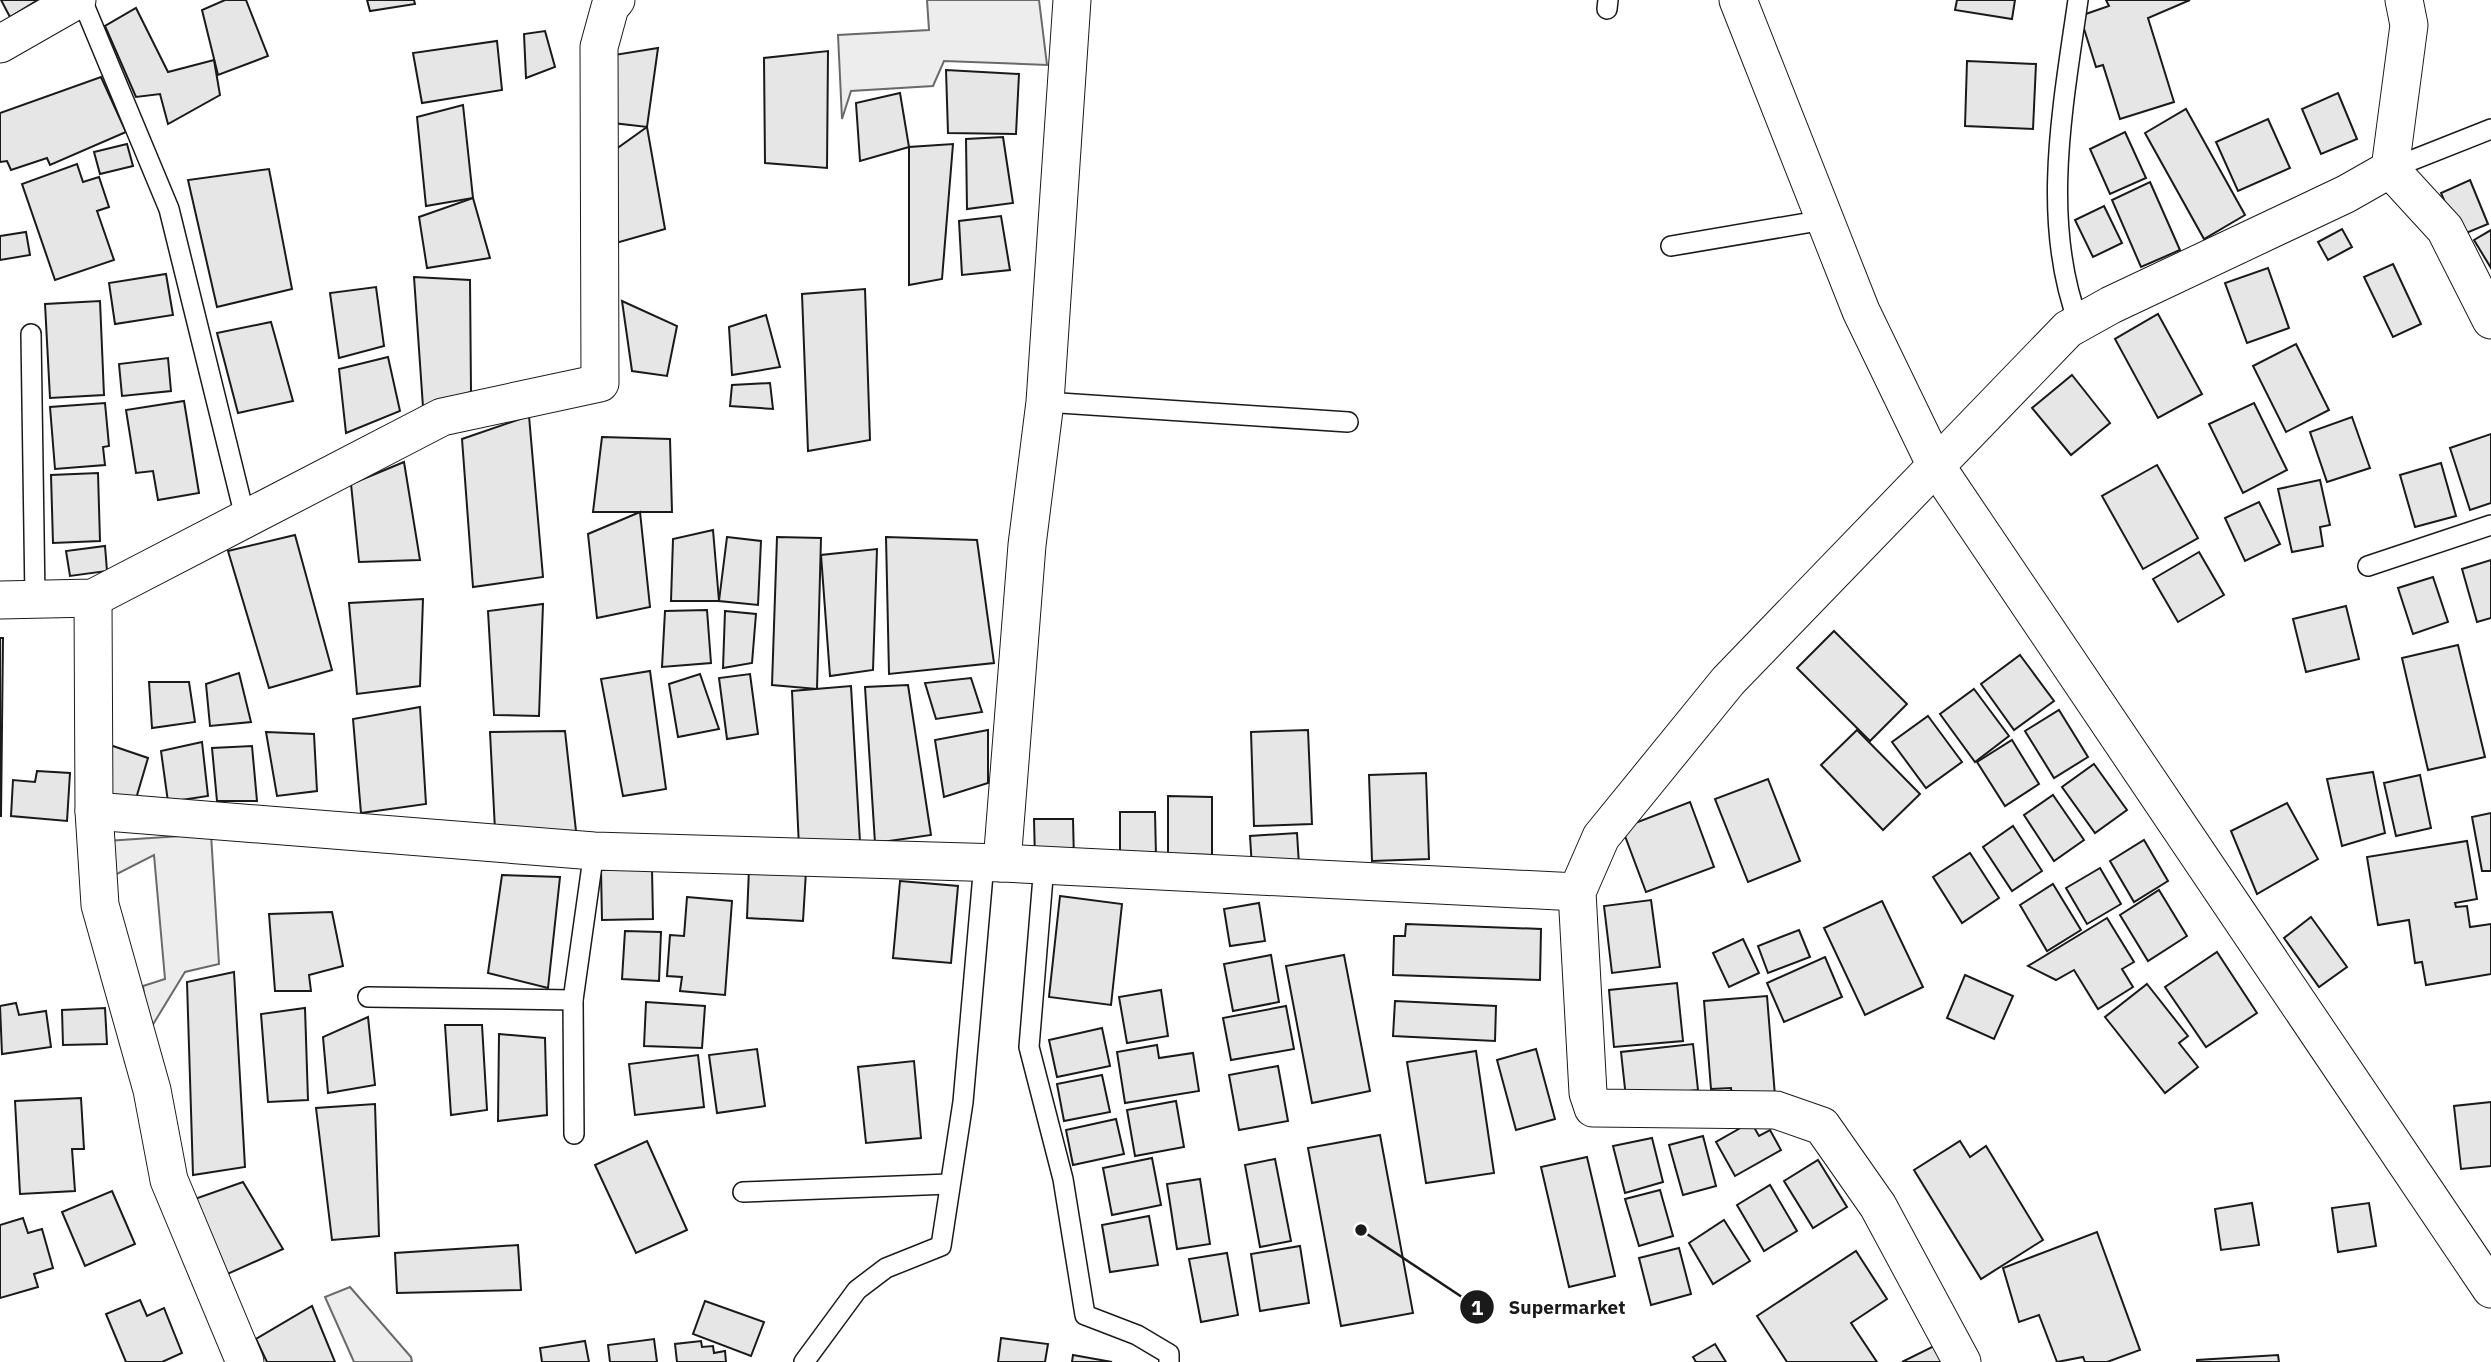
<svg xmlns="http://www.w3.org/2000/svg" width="2491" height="1362" font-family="'IBM Plex Sans',sans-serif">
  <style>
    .parking { fill: #ededed; stroke: #6a6a6a; stroke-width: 2 }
    .building { fill: #e6e6e6; stroke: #1a1a1a; stroke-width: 2 }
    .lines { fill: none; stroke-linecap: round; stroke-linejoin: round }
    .lane-casing { stroke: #1a1a1a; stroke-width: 22 }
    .street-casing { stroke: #1a1a1a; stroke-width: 39 }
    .lane { stroke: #fff; stroke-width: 19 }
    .street { stroke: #fff; stroke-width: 37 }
    .leader { fill: none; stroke: #1a1a1a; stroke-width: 2.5 }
    .callout-dot { fill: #1a1a1a; stroke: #fff; stroke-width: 2.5 }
    .mark-label { font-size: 21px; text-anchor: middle; font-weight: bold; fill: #fff }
    .callout-label { font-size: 19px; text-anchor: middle; font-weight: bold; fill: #1a1a1a; stroke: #fff; stroke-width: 5; stroke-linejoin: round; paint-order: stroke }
  </style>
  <rect width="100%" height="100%" fill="#fff"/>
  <!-- parking -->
  <g class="parking">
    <path d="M927 0H1039L1047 65 944 61 933 86 851 91 842 119 838 35 929 30Z"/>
    <path d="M211 834 219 964 185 972 149 1031 143 986 165 979 154 855 111 877 106 841Z"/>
    <path d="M350 1287 411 1357 412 1362H354L325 1297Z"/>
  </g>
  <!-- building -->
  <g class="building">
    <path d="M1 0H38L10 17Z"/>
    <path d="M225 0H246L268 56 218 75 202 10Z"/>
    <path d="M367 0H414L415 4 370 11Z"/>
    <path d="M1957 0H2015L2012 19 1955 10Z"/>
    <path d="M2106 0H2190L2148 18 2174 102 2120 119 2103 65 2096 67 2080 16 2109 6Z"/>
    <path d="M136 8 168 72 214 60 220 95 168 124 160 94 136 97 105 26Z"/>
    <path d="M545 31 555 67 526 78 524 34Z"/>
    <path d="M497 41 502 90 422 103 413 53Z"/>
    <path d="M658 48 647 127 613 123 614 55Z"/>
    <path d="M828 51 827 168 765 163 764 58Z"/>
    <path d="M1967 61 2036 64 2033 129 1965 126Z"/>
    <path d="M946 70 1019 74 1016 134 948 133Z"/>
    <path d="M101 77 126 132 50 165 47 158 11 170 7 161 0 162V113Z"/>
    <path d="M900 93 909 147 860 161 856 103Z"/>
    <path d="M2338 93 2357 139 2321 154 2302 109Z"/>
    <path d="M463 105 473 198 426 206 417 117Z"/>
    <path d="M2186 109 2245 215 2204 239 2145 133Z"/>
    <path d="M2268 119 2290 168 2238 191 2216 142Z"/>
    <path d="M647 127 665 229 616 243 612 152Z"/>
    <path d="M2125 132 2146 178 2110 194 2090 149Z"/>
    <path d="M1003 137 1013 203 967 209 966 139Z"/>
    <path d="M127 144 133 166 100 174 94 152Z"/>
    <path d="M953 144 942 279 909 285V147Z"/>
    <path d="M77 164 83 182 99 177 109 207 97 211 114 260 55 280 22 184Z"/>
    <path d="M269 169 292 289 217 307 188 180Z"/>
    <path d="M2470 180 2488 224 2459 236 2441 193Z"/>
    <path d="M2150 182 2180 250 2141 267 2112 200Z"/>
    <path d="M473 198 490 258 427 268 419 217Z"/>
    <path d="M2104 206 2122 243 2093 257 2075 220Z"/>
    <path d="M1001 216 1010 270 962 275 959 221Z"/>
    <path d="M2342 229 2352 247 2328 260 2318 242Z"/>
    <path d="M2491 230V268L2474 240Z"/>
    <path d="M26 232 30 255 0 260V236Z"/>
    <path d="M2393 264 2421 324 2393 337 2364 277Z"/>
    <path d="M2268 268 2289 328 2247 343 2225 283Z"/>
    <path d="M166 274 173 315 115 324 109 283Z"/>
    <path d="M414 277 470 280 471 392 423 407Z"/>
    <path d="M376 287 384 346 339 358 330 293Z"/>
    <path d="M865 289 870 440 808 451 802 294Z"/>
    <path d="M100 301 104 395 50 398 45 304Z"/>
    <path d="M622 301 677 326 667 376 632 371Z"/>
    <path d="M2158 314 2202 394 2158 418 2115 339Z"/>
    <path d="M766 315 780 367 732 375 729 327Z"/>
    <path d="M271 322 293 401 238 413 217 333Z"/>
    <path d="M2296 344 2329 410 2286 432 2253 366Z"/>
    <path d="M388 357 400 411 346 433 339 369Z"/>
    <path d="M168 358 171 391 122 396 119 364Z"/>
    <path d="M2072 375 2110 423 2071 455 2032 408Z"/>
    <path d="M770 383 773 409 730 406 732 385Z"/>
    <path d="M184 401 199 493 158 500 153 471 136 473 126 410Z"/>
    <path d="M105 403 109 446 103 447 105 465 55 469 50 407Z"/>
    <path d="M2254 403 2287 470 2243 493 2209 424Z"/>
    <path d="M529 416 543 577 473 587 462 439Z"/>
    <path d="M2352 417 2370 468 2327 482 2310 432Z"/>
    <path d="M2491 434V503L2470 510 2450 448Z"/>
    <path d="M602 437 670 439 672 512H593Z"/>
    <path d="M404 462 420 560 359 562 351 484Z"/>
    <path d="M2441 463 2456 516 2415 527 2400 475Z"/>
    <path d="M2157 465 2198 538 2143 569 2102 496Z"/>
    <path d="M98 473 100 541 53 543 51 475Z"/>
    <path d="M2320 480 2330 525 2320 527 2323 546 2292 552 2278 489Z"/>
    <path d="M2259 502 2280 544 2245 561 2225 518Z"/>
    <path d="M640 512 650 607 597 618 588 534Z"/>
    <path d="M713 530 719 601H671L673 539Z"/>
    <path d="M295 535 332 670 269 688 228 551Z"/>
    <path d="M727 537 761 541 758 605 719 601Z"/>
    <path d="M777 537 821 538 817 689 772 685Z"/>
    <path d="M886 537 977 540 994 663 889 674Z"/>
    <path d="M105 546 107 571 70 576 66 551Z"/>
    <path d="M877 549 873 670 830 676 821 555Z"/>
    <path d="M2199 552 2224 595 2178 622 2153 579Z"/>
    <path d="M2491 560V618L2477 622 2462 569Z"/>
    <path d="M2433 577 2448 622 2413 634 2398 588Z"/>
    <path d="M423 599 420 686 357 694 349 603Z"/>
    <path d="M543 604 539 716 494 715 488 611Z"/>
    <path d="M2346 606 2359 659 2306 672 2293 619Z"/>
    <path d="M707 610 711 663 662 667 665 611Z"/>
    <path d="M725 611 756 614 752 663 723 668Z"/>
    <path d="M1834 631 1907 704 1870 741 1797 668Z"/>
    <path d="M0 638H3L1 816H0Z"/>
    <path d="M2458 645 2485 757 2428 770 2402 658Z"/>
    <path d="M2020 655 2054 701 2014 730 1981 684Z"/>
    <path d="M650 671 666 789 623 796 601 679Z"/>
    <path d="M239 673 251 722 210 726 206 684Z"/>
    <path d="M700 674 719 729 678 737 669 684Z"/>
    <path d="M750 674 758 734 727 739 719 678Z"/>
    <path d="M971 678 982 712 936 719 925 683Z"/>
    <path d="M149 682H189L195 722 152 728Z"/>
    <path d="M908 685 931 835 875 843 865 687Z"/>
    <path d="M851 686 860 842 799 848 792 691Z"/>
    <path d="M1974 689 2009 736 1975 762 1940 714Z"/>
    <path d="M420 707 426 804 361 813 353 719Z"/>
    <path d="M2059 710 2088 757 2054 778 2025 731Z"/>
    <path d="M1928 716 1962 762 1926 788 1892 742Z"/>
    <path d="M988 730V783L944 797 935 740Z"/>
    <path d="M1308 730 1312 824 1254 826 1251 732Z"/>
    <path d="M1857 730 1920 794 1883 830 1821 765Z"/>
    <path d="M565 731 576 831 495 830 490 732Z"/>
    <path d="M266 732 314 734 317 791 277 796Z"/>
    <path d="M2012 740 2039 784 2005 806 1977 762Z"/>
    <path d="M202 742 208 796 168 802 161 751Z"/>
    <path d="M107 744 148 758 135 802 106 796Z"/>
    <path d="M252 746 257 801H217L212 748Z"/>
    <path d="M2094 764 2127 810 2095 833 2062 787Z"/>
    <path d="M37 771 70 773 67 821 11 816 13 780 35 782Z"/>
    <path d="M2373 772 2385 833 2342 846 2327 779Z"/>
    <path d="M1426 773 1429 859 1372 861 1369 775Z"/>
    <path d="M2420 775 2431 828 2396 836 2384 783Z"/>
    <path d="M1768 779 1800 861 1748 882 1715 799Z"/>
    <path d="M2053 795 2084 840 2054 861 2024 815Z"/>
    <path d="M1168 796 1212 797V855L1168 854Z"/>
    <path d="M1690 802 1714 867 1646 892 1622 828Z"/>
    <path d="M2287 803 2318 859 2257 894 2231 831Z"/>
    <path d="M1120 812H1155L1156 856H1120Z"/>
    <path d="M2491 813V871H2482L2472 817Z"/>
    <path d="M1034 819H1073L1074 860H1035Z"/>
    <path d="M2013 826 2042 871 2012 891 1983 847Z"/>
    <path d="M1297 833 1299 865 1252 868 1250 836Z"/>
    <path d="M2144 840 2168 881 2134 902 2110 861Z"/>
    <path d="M2467 841 2477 899 2455 903 2456 907 2467 906 2470 927 2491 924V974L2426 985 2422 962 2415 963 2409 920 2378 925 2367 857Z"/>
    <path d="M1970 853 1999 898 1962 923 1933 877Z"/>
    <path d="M749 868 806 871 803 921 747 918Z"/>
    <path d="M2100 868 2121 904 2087 924 2066 888Z"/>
    <path d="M652 869 653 919 602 920 601 870Z"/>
    <path d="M502 875 560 877 548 988 488 973Z"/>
    <path d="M900 881 958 886 951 963 893 958Z"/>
    <path d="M2053 884 2081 930 2047 951 2020 905Z"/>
    <path d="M2159 890 2187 936 2148 961 2120 915Z"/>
    <path d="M1060 896 1122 904 1111 1005 1049 997Z"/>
    <path d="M687 897 732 901 725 995 680 991 682 977 667 976 670 935 684 936Z"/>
    <path d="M1651 900 1660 967 1612 973 1604 906Z"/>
    <path d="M1882 901 1923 987 1865 1015 1824 928Z"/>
    <path d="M1259 903 1265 941 1230 946 1224 909Z"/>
    <path d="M332 912 343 966 309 975 311 991H275L269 914Z"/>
    <path d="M2311 917 2347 967 2319 987 2284 938Z"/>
    <path d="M2107 918 2134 962 2122 969 2133 987 2098 1009 2074 970 2056 980 2028 966Z"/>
    <path d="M1406 924 1541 929 1540 980 1393 975 1394 936H1405Z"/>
    <path d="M1799 930 1810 957 1768 973 1758 946Z"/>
    <path d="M625 931 661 932 659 981 622 979Z"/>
    <path d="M1743 939 1759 973 1729 987 1713 953Z"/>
    <path d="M2217 952 2257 1013 2206 1047 2165 987Z"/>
    <path d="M1271 955 1279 1002 1233 1011 1224 964Z"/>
    <path d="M1344 955 1370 1091 1312 1103 1286 966Z"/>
    <path d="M1825 957 1842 997 1784 1022 1767 983Z"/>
    <path d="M234 972 245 1167 193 1175 187 982Z"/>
    <path d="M1965 975 2013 996 1994 1039 1947 1018Z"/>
    <path d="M1677 983 1683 1041 1614 1047 1609 990Z"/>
    <path d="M2147 984 2188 1036 2179 1043 2198 1067 2165 1093 2105 1017Z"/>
    <path d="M1161 990 1168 1036 1127 1043 1119 997Z"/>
    <path d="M1767 996 1775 1096 1732 1099 1731 1088 1711 1089 1704 1001Z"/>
    <path d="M1395 1001 1496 1006 1495 1041 1393 1036Z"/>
    <path d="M646 1002 705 1006 702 1048 644 1046Z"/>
    <path d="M16 1003 19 1015 46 1011 51 1047 2 1054 0 1006Z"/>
    <path d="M1286 1006 1294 1049 1231 1060 1223 1018Z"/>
    <path d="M105 1008 107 1044 63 1045 62 1010Z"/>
    <path d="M305 1008 308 1100 268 1102 261 1014Z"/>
    <path d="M368 1017 375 1085 328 1093 323 1037Z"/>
    <path d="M445 1025H482L487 1110 451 1115Z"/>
    <path d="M1102 1028 1110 1066 1057 1077 1049 1040Z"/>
    <path d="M499 1034 545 1038 547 1115 498 1121Z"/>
    <path d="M1693 1044 1698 1090 1626 1098 1621 1052Z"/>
    <path d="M1157 1045 1159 1058 1193 1053 1199 1091 1125 1103 1117 1052Z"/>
    <path d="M757 1049 765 1106 717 1113 709 1055Z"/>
    <path d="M1536 1049 1555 1119 1516 1130 1497 1060Z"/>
    <path d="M1476 1051 1494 1173 1426 1183 1407 1062Z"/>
    <path d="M698 1055 704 1107 635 1115 629 1064Z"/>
    <path d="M914 1061 921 1138 866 1143 858 1067Z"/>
    <path d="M1278 1066 1288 1121 1239 1130 1229 1075Z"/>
    <path d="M1102 1075 1110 1112 1064 1121 1057 1084Z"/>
    <path d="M81 1098 84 1149H72L75 1191 20 1194 15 1101Z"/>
    <path d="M1176 1101 1184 1147 1135 1156 1127 1110Z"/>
    <path d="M2491 1102V1166L2461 1169 2454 1106Z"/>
    <path d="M375 1104 379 1236 332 1240 316 1108Z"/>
    <path d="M1116 1119 1124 1154 1073 1165 1066 1130Z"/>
    <path d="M1751 1122 1759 1136 1770 1130 1781 1150 1735 1176 1716 1142Z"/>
    <path d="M1380 1135 1413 1313 1341 1326 1308 1148Z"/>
    <path d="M1703 1136 1716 1186 1683 1195 1669 1145Z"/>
    <path d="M1652 1138 1663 1182 1625 1193 1613 1146Z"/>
    <path d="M647 1141 687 1230 636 1253 595 1165Z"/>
    <path d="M1960 1141 1970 1157 1986 1146 2043 1240 1981 1279 1914 1170Z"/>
    <path d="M1587 1157 1615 1276 1569 1287 1541 1167Z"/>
    <path d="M1152 1158 1161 1205 1112 1215 1103 1168Z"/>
    <path d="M1275 1159 1291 1241 1260 1247 1245 1165Z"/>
    <path d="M1818 1160 1847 1207 1813 1228 1784 1181Z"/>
    <path d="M1200 1179 1210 1244 1177 1249 1167 1184Z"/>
    <path d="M243 1182 283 1249 223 1276 189 1201Z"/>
    <path d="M1770 1185 1797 1231 1764 1251 1737 1205Z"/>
    <path d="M1660 1190 1673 1236 1639 1246 1625 1199Z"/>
    <path d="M112 1191 135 1244 85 1266 62 1212Z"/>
    <path d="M2252 1203 2259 1245 2221 1250 2215 1209Z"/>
    <path d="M2369 1203 2376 1246 2338 1252 2332 1208Z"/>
    <path d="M1149 1216 1158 1265 1110 1272 1102 1225Z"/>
    <path d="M23 1218 28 1233 42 1229 53 1268 34 1274 38 1287 0 1298V1225Z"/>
    <path d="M1724 1220 1750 1261 1713 1284 1689 1243Z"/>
    <path d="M2097 1232 2140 1350 2107 1362H2085L2083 1357 2057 1362 2039 1315 2019 1322 2003 1268Z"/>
    <path d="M518 1245 521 1290 397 1293 395 1253Z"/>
    <path d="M1300 1246 1309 1303 1260 1311 1251 1254Z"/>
    <path d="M1679 1248 1691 1294 1651 1305 1639 1258Z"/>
    <path d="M1856 1251 1887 1299 1851 1323 1877 1362H1787L1757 1316Z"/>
    <path d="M1227 1253 1238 1315 1201 1322 1189 1259Z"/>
    <path d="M140 1300 147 1316 164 1308 182 1353 162 1362H126L106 1314Z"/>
    <path d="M705 1301 764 1322 751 1356 693 1334Z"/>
    <path d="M312 1306 335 1362H267L256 1339Z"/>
    <path d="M1001 1338 1048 1344 1045 1362H998Z"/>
    <path d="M654 1339 657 1362H610L608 1345Z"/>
    <path d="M585 1341 589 1362H542L540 1348Z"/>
    <path d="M701 1341 702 1347 713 1346 714 1353 725 1351 726 1362H677L675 1344Z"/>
    <path d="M1715 1344 1726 1362H1696L1693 1357Z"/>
    <path d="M1936 1345 1944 1362H1902Z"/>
    <path d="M1073 1355 1112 1362H1072Z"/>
    <path d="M2278 1355 2279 1362H2197V1360Z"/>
  </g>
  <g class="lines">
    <defs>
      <g id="lane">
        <path d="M82 0 169 209 246 521"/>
        <path d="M2078 0C2063 106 2040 221 2079 324"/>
        <path d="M1607 9 1608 0"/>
        <path d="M2390 169 2491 129"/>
        <path d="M1671 246 1824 220"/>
        <path d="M31 334 35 599"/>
        <path d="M1045 402 1348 422"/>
        <path d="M2368 566 2491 525"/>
        <path d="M1044 865 1029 1047 1063 1179 1085 1315 1137 1335 1169 1354V1362"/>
        <path d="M368 997 573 1000"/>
        <path d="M574 1134 573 1000 594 851"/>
        <path d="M743 1192 949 1184"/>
        <path d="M804 1362 857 1290 886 1268 941 1246 963 1102 984 863"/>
      </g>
      <g id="street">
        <path d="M1738 0 1861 311 1936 466 2491 1289"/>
        <path d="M2404 0 2409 25 2390 169 2445 229 2491 320"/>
        <path d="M0 44 77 0"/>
        <path d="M93 598 94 811 100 905 152 1090 169 1180 245 1362"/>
        <path d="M0 600 93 598 442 417 600 383 599 47 610 7 616 0"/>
        <path d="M94 811 594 851 1002 863 1577 892"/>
        <path d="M1002 863 1027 545 1045 402 1072 0"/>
        <path d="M1962 1362 1878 1206 1822 1126 1776 1110 1593 1108 1588 1093 1577 892 1601 837 1728 681 2068 329 2111 305 2346 194 2390 169"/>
      </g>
    </defs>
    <!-- lane casing -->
    <use href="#lane" class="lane-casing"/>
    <!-- street casing -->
    <use href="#street" class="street-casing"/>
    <!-- lane -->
    <use href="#lane" class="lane"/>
    <!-- street -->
    <use href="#street" class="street"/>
  </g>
  <!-- callouts -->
  <path class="leader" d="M1361 1230L1477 1307"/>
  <g class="callout-dot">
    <circle cx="1361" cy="1230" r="7"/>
    <circle cx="1477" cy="1307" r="18"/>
  </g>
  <g class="mark-label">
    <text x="1477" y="1315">1</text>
  </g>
  <g class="callout-label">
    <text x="1567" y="1314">Supermarket</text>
  </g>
</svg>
